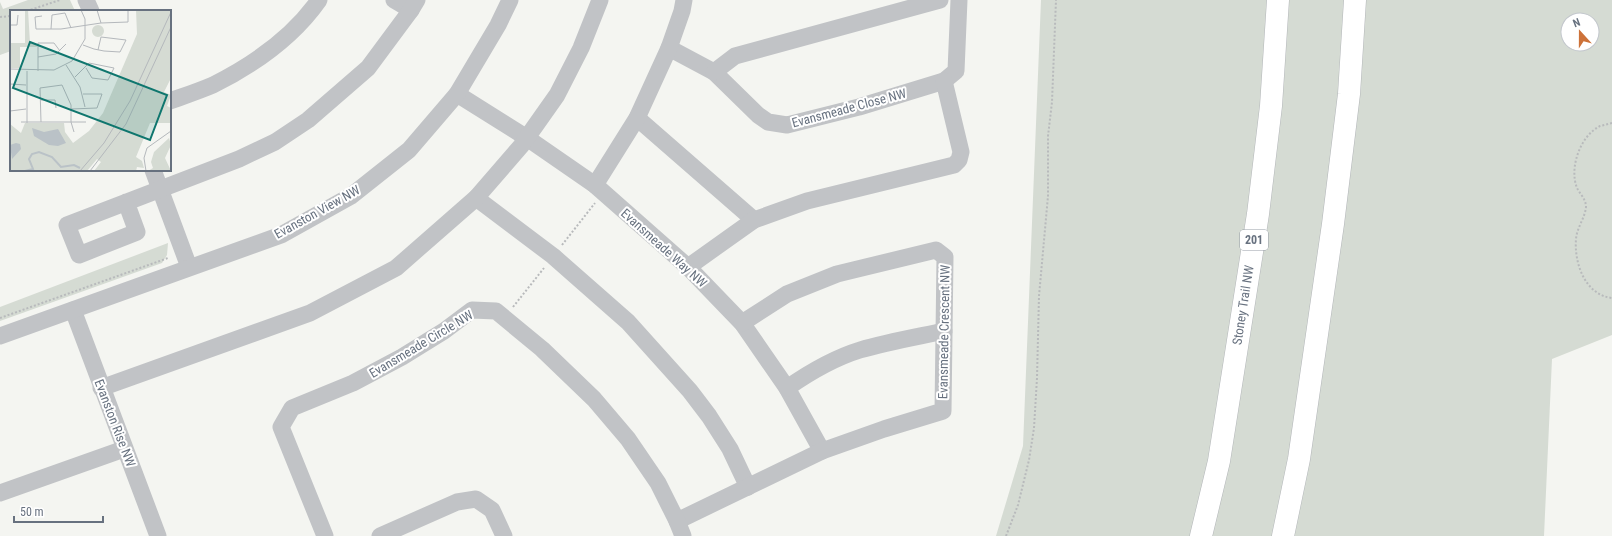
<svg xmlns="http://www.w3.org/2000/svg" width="1612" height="536" font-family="'Roboto Condensed',sans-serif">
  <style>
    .green { fill: #d5dbd3; fill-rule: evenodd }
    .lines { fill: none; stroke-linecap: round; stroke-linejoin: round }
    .highway-casing { stroke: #b3b6b9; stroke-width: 23 }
    .path { stroke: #b8babc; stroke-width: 2; stroke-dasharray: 2 2; stroke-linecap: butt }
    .minor { stroke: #c1c3c6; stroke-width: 17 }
    .highway { stroke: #fff; stroke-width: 22 }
    .labels { text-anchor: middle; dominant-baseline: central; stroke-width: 4; stroke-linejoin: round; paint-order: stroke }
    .shield { fill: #fff; stroke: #959ca5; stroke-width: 1 }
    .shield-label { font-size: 12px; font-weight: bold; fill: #67717f }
    .street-label { font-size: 13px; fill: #67717f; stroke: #fff }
    .inset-river { fill: none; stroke: #bac2c7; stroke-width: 2 }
    .inset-road { fill: none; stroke: #b4b8bc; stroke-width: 1 }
    .view { fill: #0f766e; fill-opacity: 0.15; stroke: #0f766e; stroke-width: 2 }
    .inset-edge { fill: none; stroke: #67717f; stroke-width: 2 }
  </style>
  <rect width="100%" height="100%" fill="#f4f5f1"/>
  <!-- green -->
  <g class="green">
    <path d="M28 0H70L75 11H11V51L0 55V2L3 9Z"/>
    <path d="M1041 0H1612V335L1552 359 1544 536H996L1023 446ZM1568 20H1592V44H1568Z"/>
    <path d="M168 243 167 255 162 263 0 321V307Z"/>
  </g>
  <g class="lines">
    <defs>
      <g id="highway">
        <path d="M1201 536 1219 461 1258 214 1271 106 1278 0"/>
        <path d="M1283 536 1299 459 1333 224 1349 94 1355 0"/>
      </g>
    </defs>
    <!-- highway casing -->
    <use href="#highway" class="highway-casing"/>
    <!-- path -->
    <g class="path">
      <path d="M27 11 60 0"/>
      <path d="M0 17 11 16"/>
      <path d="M1612 123C1608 124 1604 125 1600 126 1580 136 1569 168 1577 188 1580 194 1586 199 1586 207 1585 218 1577 227 1576 239 1574 263 1585 295 1612 298"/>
      <path d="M562 245 595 203"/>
      <path d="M513 307 544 268"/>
      <path d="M0 318 168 258"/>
      <path d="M1006 536 1018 505 1029 460 1034 428 1037 378 1039 296 1048 196V136L1052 102 1056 0"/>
    </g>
    <!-- minor -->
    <g class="minor">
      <path d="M86 0 91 11"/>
      <path d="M394 0 411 10"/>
      <path d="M669 48 714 72 758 115 768 122 787 125 859 107 944 81 956 71 959 0"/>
      <path d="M714 72 735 56 940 0"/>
      <path d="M457 94 527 138 595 185 688 267 742 323 787 388 822 451"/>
      <path d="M170 101C184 96 199 91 213 85 253 65 293 37 319 0"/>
      <path d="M637 118 754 220"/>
      <path d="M153 170 189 267"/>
      <path d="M595 185 637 118 669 48 682 11 684 0"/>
      <path d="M476 198 553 256 628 322 690 391 709 416 730 449 748 487"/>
      <path d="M126 202 137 232 79 255 67 225 239 159 275 142 308 120 368 68 411 10 417 0"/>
      <path d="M688 267 754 220 807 201 954 165 959 160 961 152 944 81"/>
      <path d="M73 310 158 536"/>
      <path d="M0 336 281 235 351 196 409 150 457 94 498 25 510 0"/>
      <path d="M101 388 310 313 396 268 476 198 521 146 557 95 581 48 600 0"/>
      <path d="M787 388C810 372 834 358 860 350 887 342 916 337 944 331"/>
      <path d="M0 493 124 449"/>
      <path d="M677 521 822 451 884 429 943 411 945 257 936 250 837 274 787 294 742 323"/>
      <path d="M325 536 281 427 292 408 353 383 402 357 444 331 472 310 496 311 542 349 594 399 628 439 658 483 677 521 683 536"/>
      <path d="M380 536 457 502 476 499 492 510 504 536"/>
    </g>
    <!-- highway -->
    <use href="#highway" class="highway"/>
  </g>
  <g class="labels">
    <!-- shield labels -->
    <rect class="shield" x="1240" y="230" width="28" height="20" rx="3"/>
    <g class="shield-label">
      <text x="1254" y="240">201</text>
    </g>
    <!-- street labels -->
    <g class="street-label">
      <text transform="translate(849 108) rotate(-15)">Evansmeade Close NW</text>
      <text transform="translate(317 212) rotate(-29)">Evanston View NW</text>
      <text transform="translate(664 248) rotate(42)">Evansmeade Way NW</text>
      <text transform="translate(1243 305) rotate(-81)">Stoney Trail NW</text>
      <text transform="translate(944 332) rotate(-89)">Evansmeade Crescent NW</text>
      <text transform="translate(421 344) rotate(-31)">Evansmeade Circle NW</text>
      <text transform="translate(115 423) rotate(69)">Evanston Rise NW</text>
    </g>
  </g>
  <!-- overview -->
  <g transform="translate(10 10)">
    <rect width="161" height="161" fill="#f4f5f1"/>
    <path d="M15 0H18L20 33H26L27 37H10V58H0V33H15ZM126 0H161V68L154 82 161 85 157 96 161 98V113H140L126 147 132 151 134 158 127 157 126 161H84L91 152 87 149 77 161H0V114L11 123 15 113H54L55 122 63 133 79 121 93 103 127 24ZM82 21a6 6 0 1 1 12 0a6 6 0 1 1-12 0ZM159 128 161 135 155 148 161 161H138L143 158 141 152 144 142Z" fill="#d5dbd3"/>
    <path d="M22 118 34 122 48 119 56 133 48 136 39 135 24 126ZM6 133 10 134 11 139 2 149 0 135Z" fill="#bac2c7"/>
    <path class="inset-river" d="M15 161 23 159 19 149 22 144 29 142 42 147 51 157 64 155 70 158"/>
    <path class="inset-road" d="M87 0 91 13M32 6 25 7 26 19H51L91 13 118 12V0M0 15H7L8 5M41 19 42 5 55 3 61 18M73 35 84 39 94 41 110 42 116 30 91 27 88 40M28 47 46 44 56 34M56 55 70 77 75 97M0 59 44 60 62 51 75 29V9L71 0M28 61V33H44L50 41M65 67 79 53 104 58 98 70 82 68 76 58M0 74 16 75M31 90H45L46 98M61 99 87 98 92 84H73M0 101 16 99M11 112H61V95L52 75 30 78 31 112M17 113V61M64 122 61 112H76M70 161 94 133 120 91 161 2M80 161 116 114 161 17M136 161 134 148 137 138 161 121"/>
    <path class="view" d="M20 32 157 85 140 130 3 78Z"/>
    <rect width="161" height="161" class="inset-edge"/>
  </g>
  <!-- north arrow -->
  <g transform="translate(1580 32) rotate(339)"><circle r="19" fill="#ffffff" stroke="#c2c6cc"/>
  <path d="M0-3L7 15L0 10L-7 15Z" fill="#cd7239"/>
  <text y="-6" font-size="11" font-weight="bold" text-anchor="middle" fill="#67717f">N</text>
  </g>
  <!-- scale -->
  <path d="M14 516v6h89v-6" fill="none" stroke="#67717f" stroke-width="2"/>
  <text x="20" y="516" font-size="12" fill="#67717f" stroke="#ffffff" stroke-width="3" paint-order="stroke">50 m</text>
</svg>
